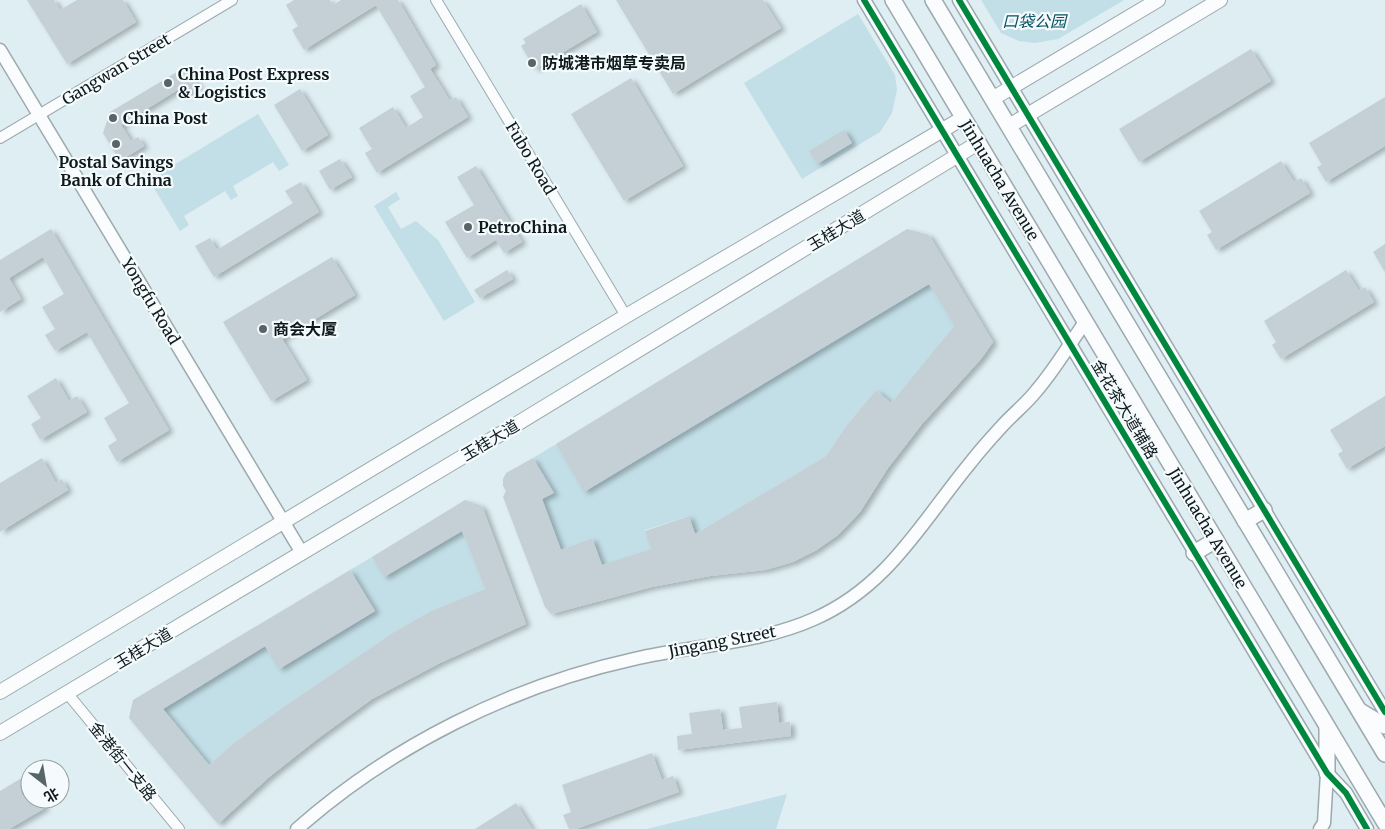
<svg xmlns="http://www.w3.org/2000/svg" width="1385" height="829" font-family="Merriweather,'Noto Sans SC',serif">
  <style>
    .green { fill: #c2dee7 }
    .building { fill: #c4d0d5; filter: url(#shadow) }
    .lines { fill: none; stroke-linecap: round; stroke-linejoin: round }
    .minor-casing { stroke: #9da9ad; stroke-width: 12 }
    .tertiary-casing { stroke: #9da9ad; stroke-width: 15 }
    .secondary-casing { stroke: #9da9ad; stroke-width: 16 }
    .primary-casing { stroke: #9da9ad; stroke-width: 18 }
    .minor { stroke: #fafcfd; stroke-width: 10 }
    .tertiary { stroke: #fafcfd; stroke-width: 12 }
    .secondary { stroke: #fafcfd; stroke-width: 14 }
    .primary { stroke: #fafcfd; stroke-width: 15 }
    .cycleway-casing { stroke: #f5fbfd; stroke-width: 9 }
    .cycleway { stroke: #00873e; stroke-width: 6 }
    .poi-dot { fill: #576468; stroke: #f5fbfd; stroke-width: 2 }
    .labels { text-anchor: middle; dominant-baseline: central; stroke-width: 4.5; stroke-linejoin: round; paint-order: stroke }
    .park-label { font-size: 16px; font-style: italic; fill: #065061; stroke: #f5fbfd }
    .poi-label { font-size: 16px; font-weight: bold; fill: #0f1a1d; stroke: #f5fbfd; text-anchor: start }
    .street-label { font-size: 16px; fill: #0f1a1d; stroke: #f5fbfd }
  </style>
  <defs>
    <filter id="shadow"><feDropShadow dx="4.5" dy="2.5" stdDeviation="2.5" flood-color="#0004"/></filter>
  </defs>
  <rect width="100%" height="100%" fill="#deeef3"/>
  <!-- green -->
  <g class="green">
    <path d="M981 0H1124L1058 39 1035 43 1019 41 1001 33Z"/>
    <path d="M858 14 895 75 897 90 892 113 880 132 802 179 744 83Z"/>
    <path d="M258 114 289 165 279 171 273 162 233 186 238 196 231 200 225 191 184 216 189 225 180 231 149 180Z"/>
    <path d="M396 192 400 199 388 207 401 229 416 221 438 240 475 302 444 321 374 206Z"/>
    <path d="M929 284 954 326 891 403 876 390 846 426 826 456 695 534 688 516 645 530 651 549 595 568 598 554 592 538 561 550 542 499 553 493 533 458 556 444 584 491Z"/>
    <path d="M462 531 485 589 431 611 394 632 282 708 234 743 209 765 163 709 279 638V669L375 611 350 570 372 557 384 577Z"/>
    <path d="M787 794 776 829H647Z"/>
  </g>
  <!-- building -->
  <g class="building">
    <path d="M27 0H54L60 10 77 0H123L136 22 67 64Z"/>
    <path d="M294 0H330L333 5 341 0H398L436 65 430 69 450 101 456 97 468 117 377 173 365 153 372 149 359 128 393 107 406 128 423 117 410 96 425 87 376 5 304 50 292 30 298 26 286 5Z"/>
    <path d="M616 0H763L781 28 673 94Z"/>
    <path d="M581 4 597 32 535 69 521 46 526 43 523 39Z"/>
    <path d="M1251 49 1271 81 1139 162 1119 129Z"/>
    <path d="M187 66 199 87 183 96 179 89 121 125 131 141 138 137 144 146 120 161 103 133 110 112Z"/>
    <path d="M631 78 683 166 624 201 571 114Z"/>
    <path d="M300 89 328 135 302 151 274 105Z"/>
    <path d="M1385 97V146L1326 182 1317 167 1322 165 1309 143Z"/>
    <path d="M844 130 852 143 817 164 809 151Z"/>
    <path d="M340 159 352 177 330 190 319 171Z"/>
    <path d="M1281 161 1294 182 1301 178 1310 193 1216 250 1207 235 1212 232 1199 211Z"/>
    <path d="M476 166 522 242 504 253 496 240 467 258 445 222 474 205 457 177Z"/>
    <path d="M301 182 319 212 214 277 195 246 210 238 217 250 293 203 285 191Z"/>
    <path d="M51 229 169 430 117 462 108 446 117 440 104 418 129 403 87 332 55 351 45 335 55 329 42 307 64 294 43 257 9 278 21 299 0 312V260Z"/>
    <path d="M907 229 929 235 993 342 981 359 922 424 888 468 860 512 838 535 815 551 793 562 765 570 710 576 652 587 551 614 545 607 503 497 506 491 503 486V479L506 473 533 458 554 493 542 499 561 550 592 538 602 565 651 549 645 531 689 516 695 534 826 456 846 426 876 390 891 403 954 326 929 284 584 492 556 444Z"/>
    <path d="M1385 244V272L1373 252Z"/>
    <path d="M332 257 355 295 282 339 307 380 271 401 223 322Z"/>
    <path d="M507 270 513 279 480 298 474 290Z"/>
    <path d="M1346 270 1359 291 1365 287 1374 302 1281 359 1272 345 1276 342 1264 321Z"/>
    <path d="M56 378 69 401 77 396 87 412 40 440 31 424 41 418 27 396Z"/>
    <path d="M1385 396V446L1347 469 1338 454 1343 451 1330 430Z"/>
    <path d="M42 458 56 483 62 479 68 490 0 532V483Z"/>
    <path d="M465 500 482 506 526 624 440 663 372 699 316 740 268 778 218 824 129 718 133 700 350 570 375 611 279 669 265 646 163 709 209 765 234 743 282 708 394 632 431 611 485 589 462 531 384 577 372 557Z"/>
    <path d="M777 702 779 723 790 722 791 736 678 750 677 736 692 734 689 713 720 709 723 730 742 728 739 707Z"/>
    <path d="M652 753 662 780 673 776 679 792 576 829H569L563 815 571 812 562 785Z"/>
    <path d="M25 776 30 784V799H40L45 808 9 829H0V791Z"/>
    <path d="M516 803 532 829H475Z"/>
  </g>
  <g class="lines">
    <defs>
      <g id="minor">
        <path d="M436 0 626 316"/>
        <path d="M0 138 232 0"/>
        <path d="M67 693 179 829"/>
      </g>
      <g id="tertiary">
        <path d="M864 0 1327 773 1346 793 1367 829"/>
        <path d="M959 0 1385 712"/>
        <path d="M0 50 302 553"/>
        <path d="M297 829C391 746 511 686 634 659 693 645 758 644 814 619 889 586 922 521 971 462 981 449 992 437 1003 425 1014 413 1027 403 1037 390 1055 369 1069 345 1085 322"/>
        <path d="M1320 829 1324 823 1327 773"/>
      </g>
      <g id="secondary">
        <path d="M992 99 1158 0"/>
        <path d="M1009 126 1220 0"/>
        <path d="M0 692 626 316 963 118"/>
        <path d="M0 733 474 450 978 143"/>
      </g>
      <g id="primary">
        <path d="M893 0 1385 823"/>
        <path d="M933 0 1385 754"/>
        <path d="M1245 521 1264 510"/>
        <path d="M1194 553 1216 540"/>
        <path d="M1360 711 1385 726"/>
        <path d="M1327 773V728"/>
      </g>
    </defs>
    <!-- minor casing -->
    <use href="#minor" class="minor-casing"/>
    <!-- tertiary casing -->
    <use href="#tertiary" class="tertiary-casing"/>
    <!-- secondary casing -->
    <use href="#secondary" class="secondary-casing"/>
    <!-- primary casing -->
    <use href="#primary" class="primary-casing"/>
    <!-- minor -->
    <use href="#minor" class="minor"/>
    <!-- tertiary -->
    <use href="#tertiary" class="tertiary"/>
    <!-- secondary -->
    <use href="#secondary" class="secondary"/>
    <!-- primary -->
    <use href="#primary" class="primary"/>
    <defs>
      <g id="cycleway">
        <path d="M864 0 1327 773 1346 793 1367 829"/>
        <path d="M959 0 1385 712"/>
      </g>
    </defs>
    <!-- cycleway casing -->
    <use href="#cycleway" class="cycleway-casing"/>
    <!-- cycleway -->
    <use href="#cycleway" class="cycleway"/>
  </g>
  <!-- markers -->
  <g class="poi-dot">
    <circle cx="532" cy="63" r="5"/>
    <circle cx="168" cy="83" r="5"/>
    <circle cx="113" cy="118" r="5"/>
    <circle cx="116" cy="144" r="5"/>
    <circle cx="468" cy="227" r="5"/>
    <circle cx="263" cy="329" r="5"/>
  </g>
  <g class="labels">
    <!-- park labels -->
    <g class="park-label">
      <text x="1034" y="21">口袋公园</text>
    </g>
    <!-- poi labels -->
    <g class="poi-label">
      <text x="542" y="63">防城港市烟草专卖局</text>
      <text x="178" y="74">China Post Express<tspan x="178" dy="18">&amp; Logistics</tspan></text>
      <text x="123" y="118">China Post</text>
      <text x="116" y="162" text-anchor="middle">Postal Savings<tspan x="116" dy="18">Bank of China</tspan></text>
      <text x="478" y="227">PetroChina</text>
      <text x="273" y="329">商会大厦</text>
    </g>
    <!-- street labels -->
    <g class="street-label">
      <text transform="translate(116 69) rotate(-31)">Gangwan Street</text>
      <text transform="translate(531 158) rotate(59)">Fubo Road</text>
      <text transform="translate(1000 180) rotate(59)">Jinhuacha Avenue</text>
      <text transform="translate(836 230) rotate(-31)">玉桂大道</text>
      <text transform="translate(151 301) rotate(59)">Yongfu Road</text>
      <text transform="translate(1125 409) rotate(59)">金花茶大道辅路</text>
      <text transform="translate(490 440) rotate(-31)">玉桂大道</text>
      <text transform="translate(1208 528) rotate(59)">Jinhuacha Avenue</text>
      <text transform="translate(722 641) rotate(-11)">Jingang Street</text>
      <text transform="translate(143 648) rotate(-31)">玉桂大道</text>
      <text transform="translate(123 761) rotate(51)">金港街一支路</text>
    </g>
  </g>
  <!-- north arrow -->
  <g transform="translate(45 784) rotate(149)"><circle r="24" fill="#f5fbfd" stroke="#99a1a3"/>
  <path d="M0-4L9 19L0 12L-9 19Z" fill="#576468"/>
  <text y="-8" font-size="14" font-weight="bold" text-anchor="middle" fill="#0f1a1d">北</text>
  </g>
</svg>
